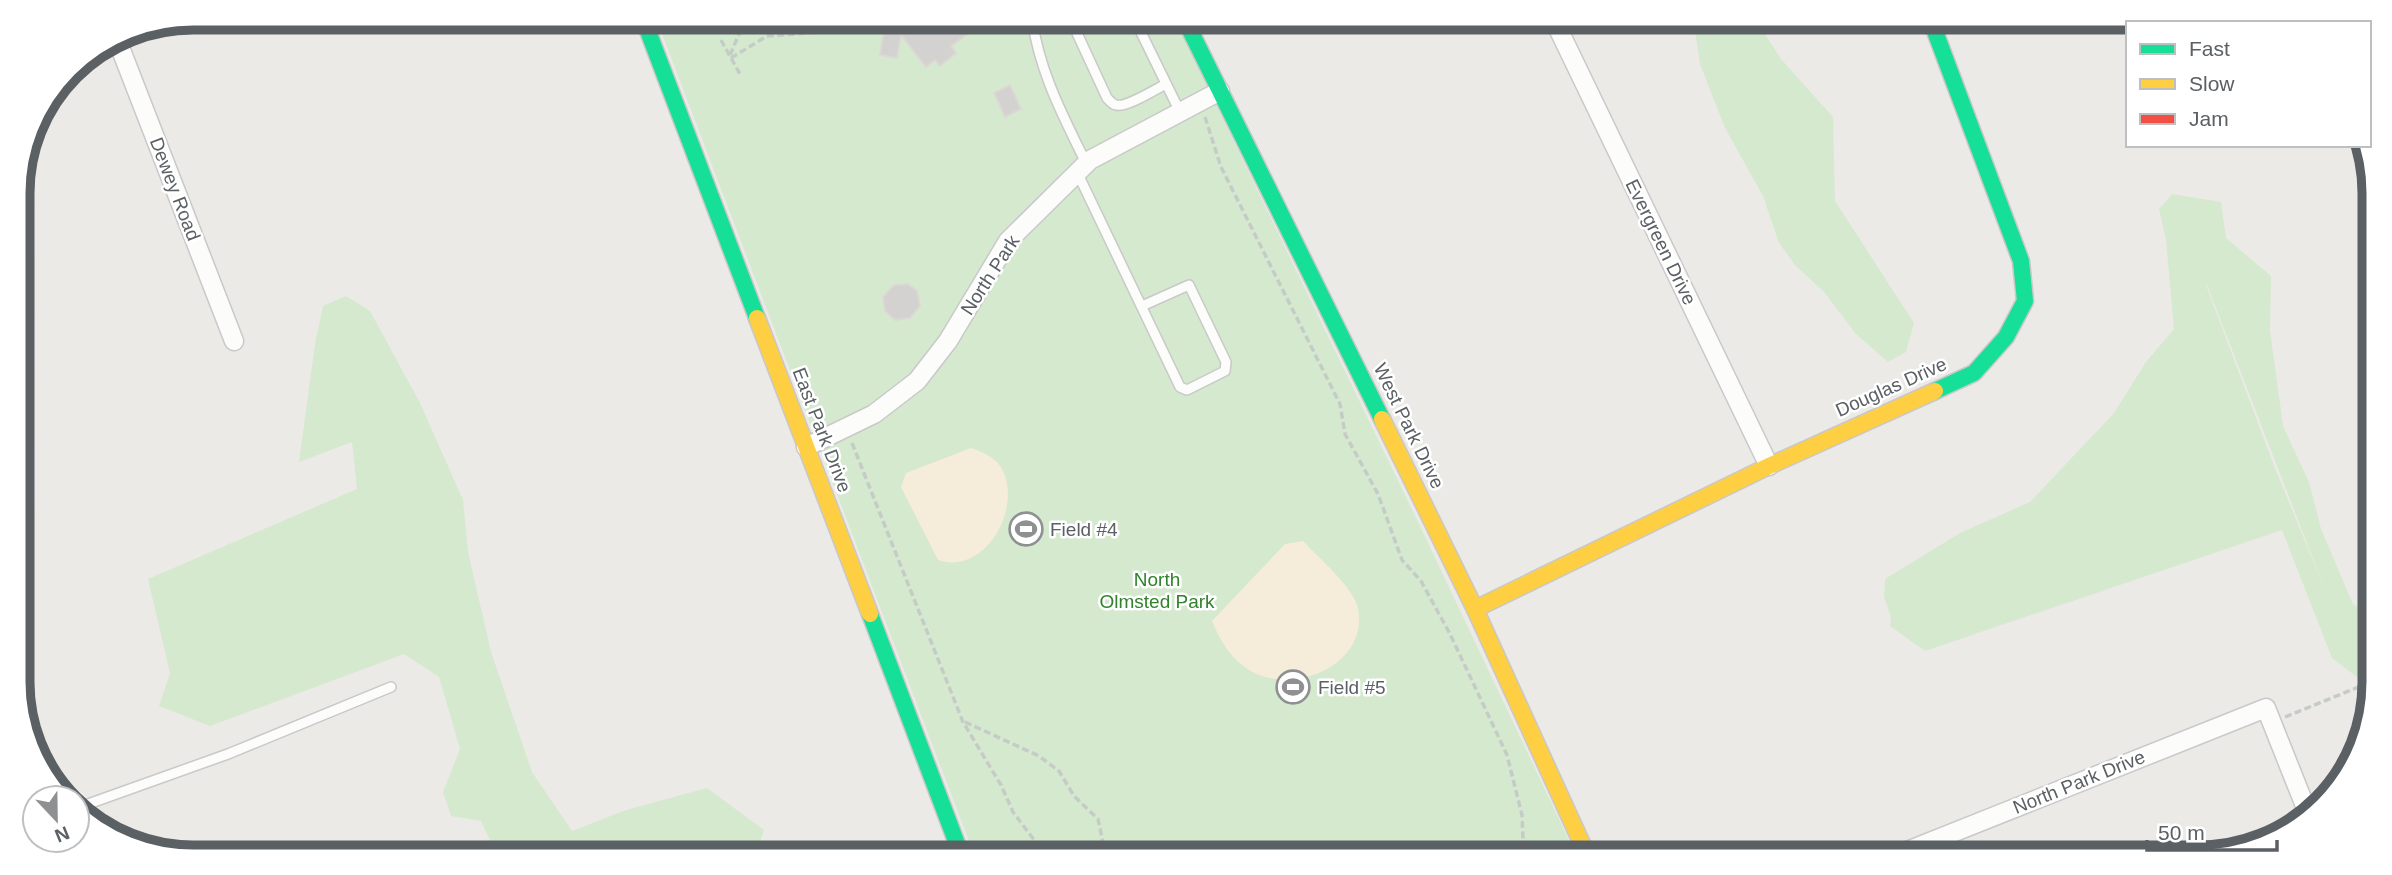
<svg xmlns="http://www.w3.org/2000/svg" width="2392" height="875" font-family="Arial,sans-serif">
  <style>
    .green { fill: #d5e9cf; fill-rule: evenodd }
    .sand { fill: #f5ecd9 }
    .building { fill: #d4d2d0; stroke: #dcd9d4; stroke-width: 2 }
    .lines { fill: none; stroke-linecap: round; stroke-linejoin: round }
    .lane-casing { stroke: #c8c9c8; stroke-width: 12 }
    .street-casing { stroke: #c8c9c8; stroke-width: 21 }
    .fast-casing { stroke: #c8c8c8; stroke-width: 19 }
    .slow-casing { stroke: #c8c8c8; stroke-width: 19 }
    .jam-casing { stroke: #c8c8c8; stroke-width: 19 }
    .path { stroke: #c5ccc8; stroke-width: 3.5; stroke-dasharray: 7 3.5; stroke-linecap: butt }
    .lane { stroke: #fcfcfb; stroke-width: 9 }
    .street { stroke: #fcfcfb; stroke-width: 18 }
    .fast { stroke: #16e098; stroke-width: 16 }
    .slow { stroke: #ffcf43; stroke-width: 16 }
    .jam { stroke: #f24e42; stroke-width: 16 }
    .labels { text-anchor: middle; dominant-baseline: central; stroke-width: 5; stroke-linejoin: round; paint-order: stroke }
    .street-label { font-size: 19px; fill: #5b6065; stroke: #fff }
    .poi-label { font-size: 19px; fill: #5b6065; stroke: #fff; text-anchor: start }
    .park-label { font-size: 19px; fill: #32822d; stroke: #fff }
    .rim { fill: none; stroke: #5b6065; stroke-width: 9 }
  </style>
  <rect width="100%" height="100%" fill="#eceae6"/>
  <!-- green -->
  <g class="green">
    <path d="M656 18H1174L1418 522 1577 857H975Z"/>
    <path d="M1693 18H1755L1781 59 1833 117 1835 201 1914 323 1906 352 1888 362 1856 334 1824 292 1795 265 1779 243 1763 196 1725 128 1700 64Z"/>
    <path d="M2172 194 2221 202 2226 238 2271 276 2270 330 2283 426 2309 482 2321 529 2353 604 2367 614 2366 684 2332 658 2282 530 1925 651 1890 626 1891 617 1884 597 1885 579 1960 533 2030 502 2114 413 2146 362 2174 329 2166 240 2159 209ZM2206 285H2207L2325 590 2273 463Z"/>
    <path d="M346 296 370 311 420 403 463 500 468 552 491 652 532 772 572 831 626 810 707 788 764 830 755 857H498L481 821 451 816 443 792 460 749 439 677 404 654 210 726 159 706 170 673 148 579 357 489 352 442 299 462 315 344 323 306Z"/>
  </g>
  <!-- sand -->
  <g class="sand">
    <path d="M971 448C983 452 995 457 1002 469 1023 508 985 576 938 560L901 487 906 473Z"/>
    <path d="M1303 541C1319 558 1353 587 1358 608 1370 669 1284 700 1242 665 1228 654 1219 638 1212 621L1285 544Z"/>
  </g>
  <!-- building -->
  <g class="building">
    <path d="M887 18H989L951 46 956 53 940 66 935 60 926 67 901 35 897 58 880 55 883 36 895 27Z"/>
    <path d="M1010 85 1021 109 1005 117 994 93Z"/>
    <path d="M908 284 917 291 920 306 910 318 895 320 885 311 883 297 894 285Z"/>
  </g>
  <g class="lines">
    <defs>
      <g id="lane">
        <path d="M1032 18C1039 71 1063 116 1086 163"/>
        <path d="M1070 18 1107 98C1110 101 1112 104 1116 105 1126 108 1156 89 1166 84"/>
        <path d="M1134 18 1180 112"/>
        <path d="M1077 172 1180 387 1187 390 1225 371 1226 362 1189 285 1142 306"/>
        <path d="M77 808 228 754 391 687"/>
      </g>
      <g id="street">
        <path d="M1553 18 1769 466"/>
        <path d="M116 37 234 341"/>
        <path d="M2361 145 2373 174"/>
        <path d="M806 447 874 414 917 381 948 341 1008 241 1090 160 1220 91"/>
        <path d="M1892 857 2266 708 2309 816"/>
      </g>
      <g id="fast">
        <path d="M643 18 757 318"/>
        <path d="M1184 18 1382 419"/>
        <path d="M1930 18 2021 261 2025 301 2006 337 1974 373 1935 391"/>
        <path d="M870 614 962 857"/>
      </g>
      <g id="slow">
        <path d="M757 318 870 614"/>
        <path d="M1382 419 1475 609 1588 857"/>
        <path d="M1475 609 1769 466 1935 391"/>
      </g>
      <path id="jam" d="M21 706 38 750"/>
    </defs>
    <!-- lane casing -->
    <use href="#lane" class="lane-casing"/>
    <!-- street casing -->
    <use href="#street" class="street-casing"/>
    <!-- fast casing -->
    <use href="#fast" class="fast-casing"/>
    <!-- slow casing -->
    <use href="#slow" class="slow-casing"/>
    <!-- jam casing -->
    <use href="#jam" class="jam-casing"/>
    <!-- path -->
    <g class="path">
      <path d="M721 40 741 76"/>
      <path d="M730 55 746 18"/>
      <path d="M731 58 767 36 820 32 844 18"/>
      <path d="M1205 117 1221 167 1340 404 1345 434 1378 494 1402 560 1421 581 1450 634 1507 755 1522 815 1523 839 1519 857"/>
      <path d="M852 443 963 722 1001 785 1013 812 1047 857"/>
      <path d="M2285 717 2366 684"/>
      <path d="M965 722 1039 756 1059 771 1074 796 1098 819 1105 852 1109 857"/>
    </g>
    <!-- lane -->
    <use href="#lane" class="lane"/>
    <!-- street -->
    <use href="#street" class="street"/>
    <!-- fast -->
    <use href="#fast" class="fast"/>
    <!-- slow -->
    <use href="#slow" class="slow"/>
    <!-- jam -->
    <use href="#jam" class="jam"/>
  </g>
  <!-- icons -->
  <defs>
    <symbol id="stadium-ring" viewBox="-11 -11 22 22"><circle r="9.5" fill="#fff" stroke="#8e9092" stroke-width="1.5"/><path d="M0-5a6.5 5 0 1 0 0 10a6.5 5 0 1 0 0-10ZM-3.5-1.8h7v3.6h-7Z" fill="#8e9092"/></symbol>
  </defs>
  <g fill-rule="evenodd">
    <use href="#stadium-ring" x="1007" y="510" width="38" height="38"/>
    <use href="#stadium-ring" x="1274" y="668" width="38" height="38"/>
  </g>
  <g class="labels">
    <!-- street labels -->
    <g class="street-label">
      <text transform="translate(175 189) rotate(69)">Dewey Road</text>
      <text transform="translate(1661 242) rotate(64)">Evergreen Drive</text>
      <text transform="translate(990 275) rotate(-57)">North Park</text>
      <text transform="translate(1891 387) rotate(-24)">Douglas Drive</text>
      <text transform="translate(1409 426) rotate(64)">West Park Drive</text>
      <text transform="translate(822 430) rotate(69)">East Park Drive</text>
      <text transform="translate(2079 782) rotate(-22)">North Park Drive</text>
    </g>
    <!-- poi labels -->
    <g class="poi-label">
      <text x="1050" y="529">Field #4</text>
      <text x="1318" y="687">Field #5</text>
    </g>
    <!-- park labels -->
    <g class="park-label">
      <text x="1157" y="579">North<tspan x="1157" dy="22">Olmsted Park</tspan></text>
    </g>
  </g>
  <!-- crop -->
  <path d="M0 0H2392V875H0ZM193 30H2199A163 163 0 0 1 2362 193V682A163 163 0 0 1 2199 845H193A163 163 0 0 1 30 682V193A163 163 0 0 1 193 30Z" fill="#fff" fill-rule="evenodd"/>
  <path class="rim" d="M193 30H2199A163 163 0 0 1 2362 193V682A163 163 0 0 1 2199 845H193A163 163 0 0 1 30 682V193A163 163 0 0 1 193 30Z"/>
  <!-- legend -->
  <rect x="2126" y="21" width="245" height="126" fill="#ffffff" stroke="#bdbfc1" stroke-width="2"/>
  <rect x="2140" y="44" width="35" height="10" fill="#16e098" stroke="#bdbfc1" stroke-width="2"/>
  <text x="2189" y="56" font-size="21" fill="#5b6065">Fast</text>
  <rect x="2140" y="79" width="35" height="10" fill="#ffcf43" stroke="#bdbfc1" stroke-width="2"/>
  <text x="2189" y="91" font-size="21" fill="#5b6065">Slow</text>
  <rect x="2140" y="114" width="35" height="10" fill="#f24e42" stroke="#bdbfc1" stroke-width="2"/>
  <text x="2189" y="126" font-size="21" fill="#5b6065">Jam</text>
  <!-- north arrow -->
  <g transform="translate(56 819) rotate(158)"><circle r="33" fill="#ffffff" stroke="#bdbfc1" stroke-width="2"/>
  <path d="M0-5L12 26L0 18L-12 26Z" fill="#8e9092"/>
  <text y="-10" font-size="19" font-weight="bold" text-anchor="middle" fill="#5b6065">N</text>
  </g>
  <!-- scale -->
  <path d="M2147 840v10h130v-10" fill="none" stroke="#5b6065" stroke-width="3.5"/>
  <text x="2158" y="840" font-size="21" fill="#5b6065" stroke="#ffffff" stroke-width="5" paint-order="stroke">50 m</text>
</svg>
